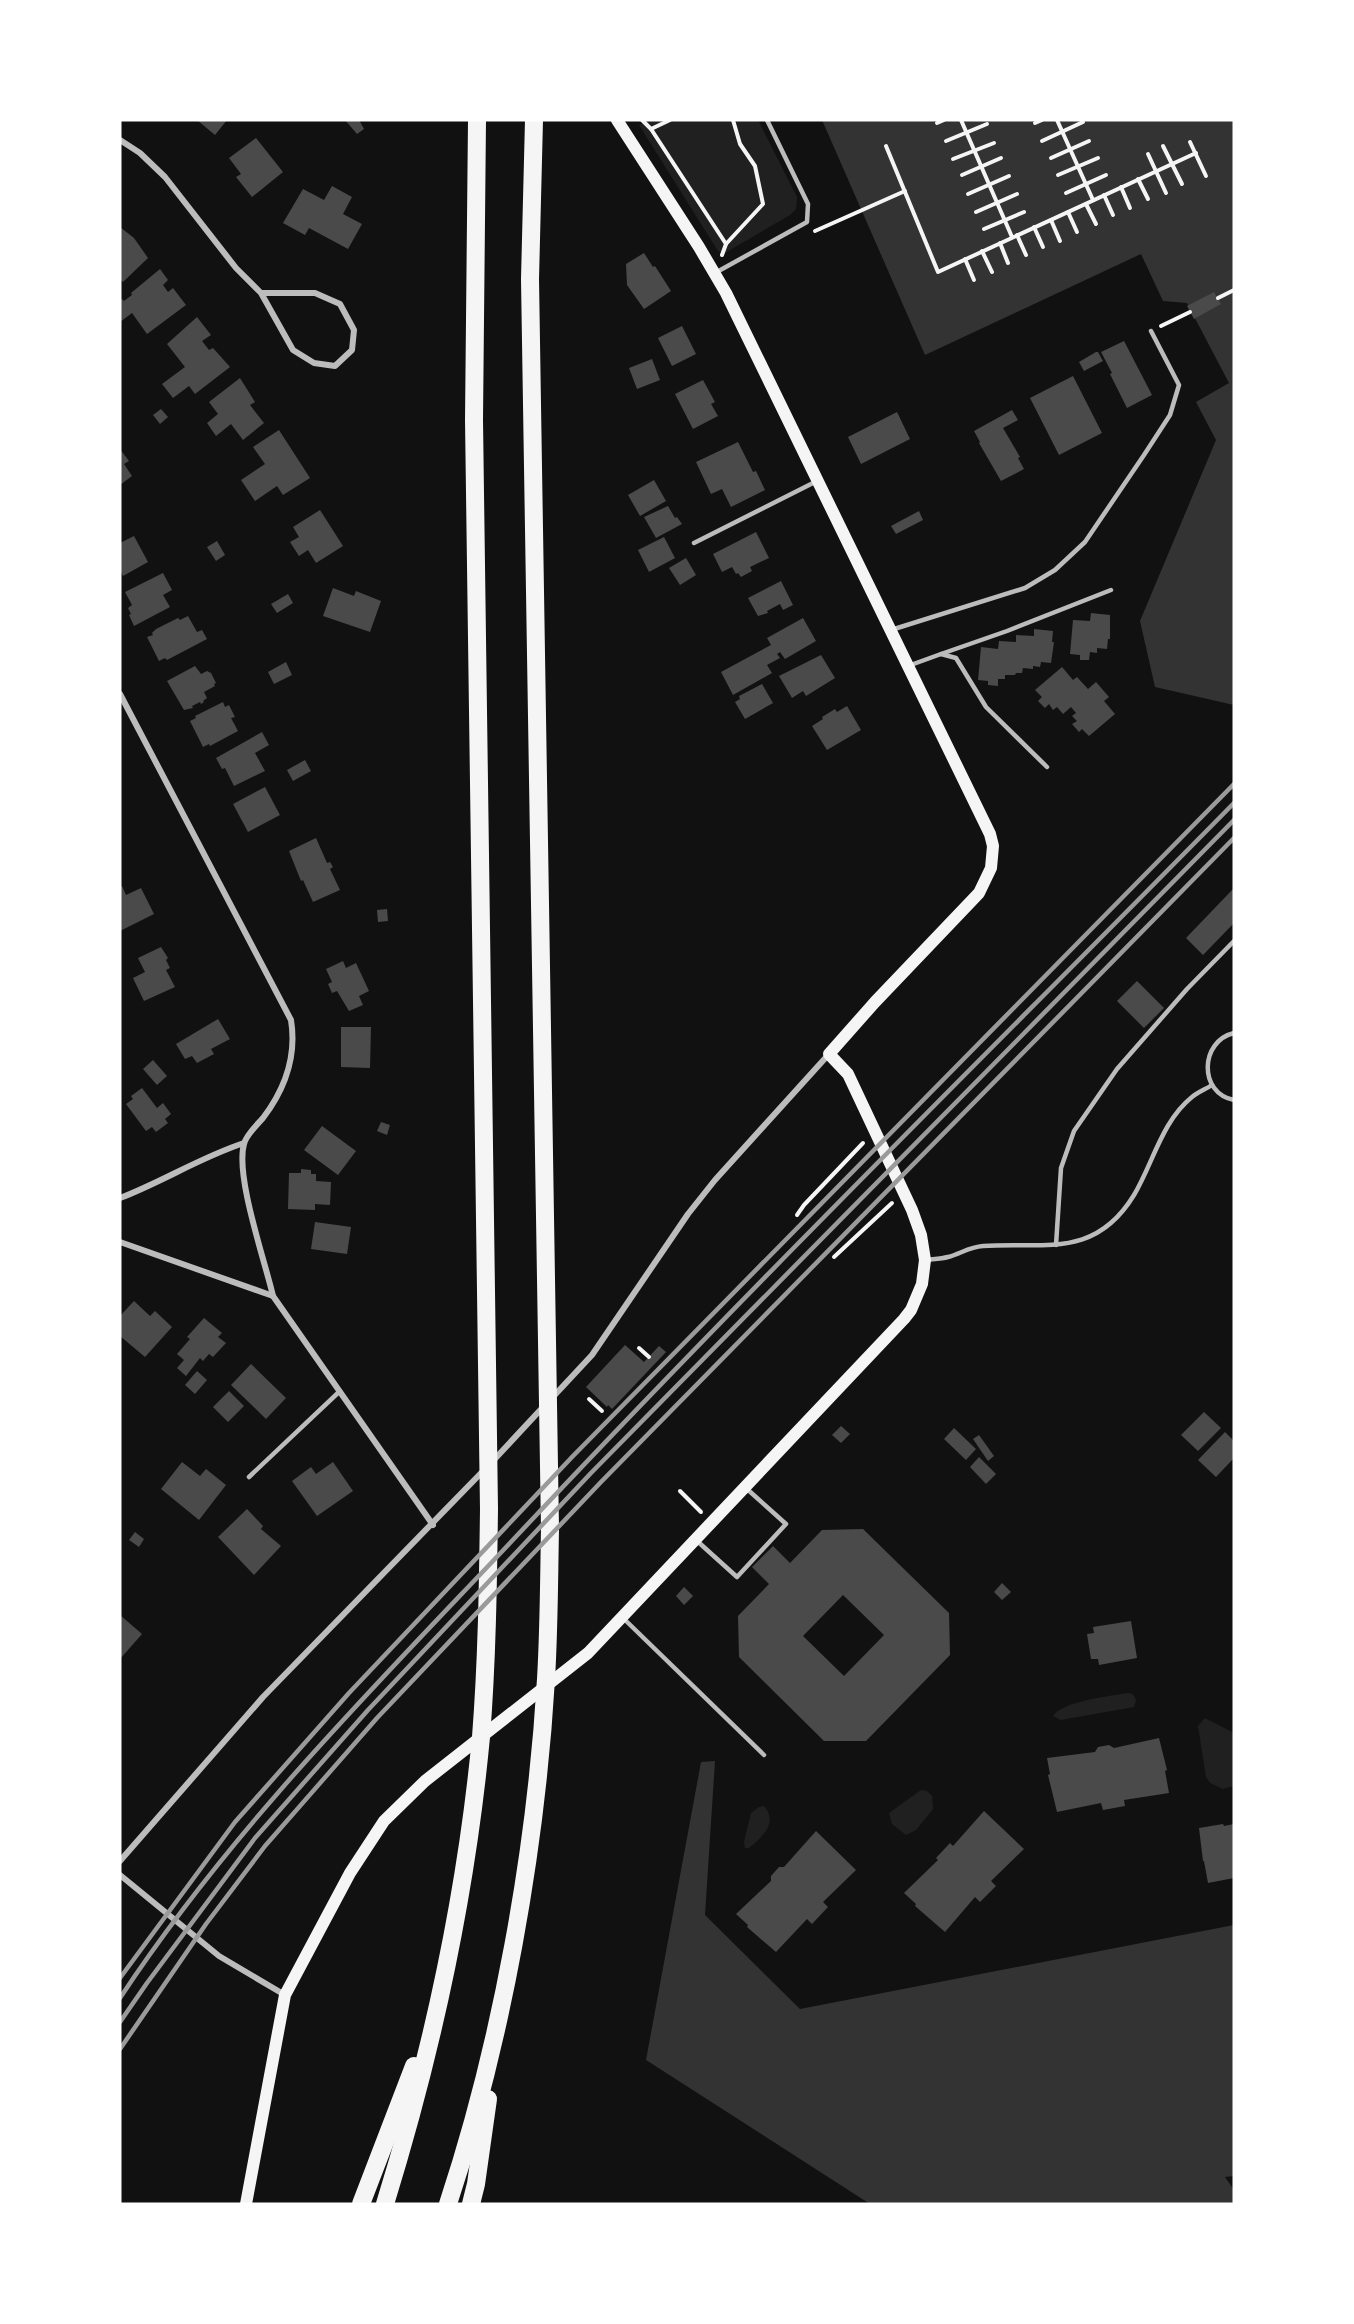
<svg xmlns="http://www.w3.org/2000/svg" width="1354" height="2324" font-family="Montserrat,sans-serif">
  <style>
    .green { fill: #202020 }
    .water { fill: #333 }
    .building { fill: #4a4a4a; fill-rule: evenodd }
    .lines { fill: none; stroke-linecap: round; stroke-linejoin: round }
    .path { stroke: #f5f5f5; stroke-width: 4 }
    .service { stroke: #bcbcbc; stroke-width: 4.5 }
    .minor { stroke: #bcbcbc; stroke-width: 6 }
    .secondary { stroke: #f5f5f5; stroke-width: 12 }
    .motorway { stroke: #f5f5f5; stroke-width: 18 }
    .rail { stroke: #9a9a9a; stroke-width: 4.5 }
  </style>
  <rect width="100%" height="100%" fill="#111"/>
  <!-- green -->
  <g class="green">
    <path d="M647 120H758L797 197 796 209 790 215 725 253 718 251 639 125Z"/>
    <path d="M1128 1693 1133 1694 1136 1700 1134 1707 1061 1720 1053 1716C1063 1701 1110 1696 1128 1693Z"/>
    <path d="M1205 1718 1234 1733V1786L1223 1789 1210 1783 1206 1777 1198 1726Z"/>
    <path d="M921 1790 927 1791 932 1796 933 1809 916 1830 906 1835 892 1824 889 1813Z"/>
    <path d="M764 1806C779 1823 761 1838 749 1848H745L744 1842 751 1813 759 1807Z"/>
  </g>
  <!-- water -->
  <g class="water">
    <path d="M822 120H1234V705L1155 687 1140 621 1216 440 1196 402 1229 383 1187 303 1163 301 1141 254 925 355Z"/>
    <path d="M715 1761 705 1915 800 2009 1234 1925V2176L1225 2177 1234 2190V2204H870L646 2060 701 1762Z"/>
  </g>
  <!-- building -->
  <g class="building">
    <path d="M197 120H227L215 135Z"/>
    <path d="M345 120H359L364 129 357 134Z"/>
    <path d="M256 138 283 172 252 197 236 177 241 174 229 158Z"/>
    <path d="M332 186 352 197 343 214 362 224 348 249 309 228 305 235 283 223 303 189 324 200Z"/>
    <path d="M120 227 134 238 148 258 123 282 120 279Z"/>
    <path d="M644 253 653 267 655 266 671 291 644 309 627 285 626 264Z"/>
    <path d="M160 269 168 280 163 285 168 292 173 288 186 305 147 334 132 313 120 322V300L122 299 124 301 132 295 131 293Z"/>
    <path d="M1214 292 1221 304 1194 319 1187 306Z"/>
    <path d="M197 317 211 335 202 341 209 350 213 348 230 367 195 394 189 386 173 398 162 384 185 367 167 344Z"/>
    <path d="M682 326 696 354 672 366 658 338Z"/>
    <path d="M1124 341 1152 395 1127 408 1110 374 1112 373 1101 352Z"/>
    <path d="M1096 352H1098L1103 361 1084 371 1079 362Z"/>
    <path d="M652 359 660 380 637 389 629 368Z"/>
    <path d="M1073 376 1102 433 1059 455 1030 398Z"/>
    <path d="M240 378 255 402 250 405 264 423 243 440 231 424 216 436 207 423 218 414 209 402Z"/>
    <path d="M703 380 715 402 711 404 718 416 693 429 675 394Z"/>
    <path d="M161 409 168 417 160 424 153 415Z"/>
    <path d="M1012 410 1018 420 1003 428 1020 457 1018 458 1024 469 1001 481 979 443 980 442 974 431Z"/>
    <path d="M897 412 910 439 861 464 848 437Z"/>
    <path d="M279 430 310 478 283 495 277 486 255 501 241 480 265 464 253 447Z"/>
    <path d="M738 442 753 472 756 471 765 490 731 507 722 489 711 494 696 462Z"/>
    <path d="M120 449 129 461 124 464 132 476 120 485Z"/>
    <path d="M654 480 666 501 640 516 628 495Z"/>
    <path d="M668 506 675 518 677 517 682 524 656 538 644 517Z"/>
    <path d="M320 510 343 546 316 563 308 550 299 556 290 542 299 537 293 527Z"/>
    <path d="M919 511 923 520 896 534 891 526Z"/>
    <path d="M756 532 769 558 750 567 752 571 741 577 738 573 736 574 732 567 722 572 713 554Z"/>
    <path d="M134 536 148 562 123 576 120 570V543Z"/>
    <path d="M664 537 675 558 649 572 638 550Z"/>
    <path d="M217 541 225 555 216 561 207 547Z"/>
    <path d="M686 558 696 575 680 585 669 568Z"/>
    <path d="M163 573 172 590 163 595 170 607 134 626 129 615 131 614 128 608 132 605 125 592Z"/>
    <path d="M781 581 793 605 783 610 780 604 767 611 768 613 758 616 748 598Z"/>
    <path d="M333 588 354 596 356 591 381 601 370 632 323 616Z"/>
    <path d="M288 594 293 603 277 613 271 604Z"/>
    <path d="M1091 613 1110 615V639H1108L1107 649 1097 648V653L1090 652 1089 660H1080V655L1070 654 1073 620 1090 621Z"/>
    <path d="M188 616 197 632 202 630 207 639 167 660 165 658 159 661 147 637 153 635 152 633 156 629 178 618 180 620Z"/>
    <path d="M803 618 816 641 785 659 780 652 777 654 780 658 767 665 772 673 733 695 721 672 771 645 767 638Z"/>
    <path d="M1034 629 1053 631 1052 642H1054L1051 663 1041 662 1040 667 1033 666V669L1023 668 1022 673H1016L1015 675H1005V679H998V686L988 685V681L978 680 981 647 998 649 999 641 1016 642V635L1034 636Z"/>
    <path d="M821 655 835 678 806 696 803 691 792 698 779 676Z"/>
    <path d="M286 662 292 675 274 684 268 672Z"/>
    <path d="M195 666 201 674 207 671 211 673 216 683 214 684 215 686 204 692 207 698 203 701 204 702 201 704 200 702 192 706 193 708 184 710 167 681Z"/>
    <path d="M1062 667 1073 680 1077 677 1088 689 1096 682 1109 697 1104 701 1115 714 1089 736 1082 729 1079 732 1072 724 1077 721 1072 716 1076 713 1071 707 1063 714 1057 707 1053 710 1049 704 1045 708 1038 701 1042 697 1035 690Z"/>
    <path d="M762 684 773 703 745 719 735 702 740 699 739 696Z"/>
    <path d="M223 702 225 707 229 705 235 717 231 718 238 731 210 746 209 744 203 747 190 721 196 718 195 716Z"/>
    <path d="M847 706 861 730 827 750 812 726 823 719 822 717 835 709 837 712Z"/>
    <path d="M262 732 269 745 255 753 265 771 234 786 225 768 222 769 216 758Z"/>
    <path d="M305 760 311 771 293 781 287 770Z"/>
    <path d="M265 787 280 815 248 832 233 804Z"/>
    <path d="M316 838 327 863 330 862 333 867 330 869 340 890 313 902 303 880 301 881 289 851Z"/>
    <path d="M122 886 126 895 141 888 154 914 120 931V887Z"/>
    <path d="M1234 888V923L1203 955 1186 938Z"/>
    <path d="M387 909 388 921 378 922 377 910Z"/>
    <path d="M161 947 168 958 166 960 170 968 166 970 175 987 144 1001 133 978 145 972 138 958Z"/>
    <path d="M343 961 346 968 356 963 369 991 359 996 363 1005 349 1011 337 991 332 993 328 984 332 982 326 969Z"/>
    <path d="M1137 981 1164 1008 1144 1028 1117 1001Z"/>
    <path d="M218 1019 230 1039 211 1049 214 1054 197 1063 192 1056 185 1059 176 1044Z"/>
    <path d="M341 1027H371L370 1068 341 1067Z"/>
    <path d="M153 1060 167 1076 157 1085 143 1069Z"/>
    <path d="M142 1088 157 1108 163 1103 171 1114 165 1119 168 1123 156 1132 152 1127 146 1131 126 1104 133 1099 131 1096Z"/>
    <path d="M381 1122 390 1125 387 1135 377 1131Z"/>
    <path d="M322 1126 356 1151 338 1175 304 1150Z"/>
    <path d="M301 1169 311 1170V1174H316V1181L331 1182 330 1205 315 1204V1210L288 1209 289 1173H301Z"/>
    <path d="M315 1222 351 1227 347 1254 311 1249Z"/>
    <path d="M134 1301 150 1316 155 1311 172 1327 145 1357 120 1336V1316Z"/>
    <path d="M204 1318 222 1333 218 1337 226 1343 213 1357 209 1354 203 1361 200 1358 186 1376 177 1368 184 1360 177 1354 190 1339 187 1337Z"/>
    <path d="M625 1345 644 1362 659 1346 666 1352 612 1409 608 1405 607 1407 586 1387Z"/>
    <path d="M251 1364 286 1398 266 1419 231 1385Z"/>
    <path d="M197 1371 207 1380 195 1394 185 1385Z"/>
    <path d="M229 1391 244 1406 228 1422 213 1407Z"/>
    <path d="M1204 1412 1221 1428 1198 1451 1181 1435Z"/>
    <path d="M841 1426 850 1434 841 1443 832 1435Z"/>
    <path d="M954 1428 976 1449 966 1460 944 1439Z"/>
    <path d="M1225 1432 1234 1441V1458L1216 1477 1198 1460Z"/>
    <path d="M979 1435 994 1456 988 1461 973 1439Z"/>
    <path d="M979 1457 996 1474 986 1484 970 1467Z"/>
    <path d="M182 1462 200 1476 206 1469 226 1485 199 1520 161 1489Z"/>
    <path d="M333 1462 353 1491 317 1516 292 1481 311 1467 316 1474Z"/>
    <path d="M247 1509 263 1526 261 1529 281 1546 254 1575 218 1537Z"/>
    <path d="M863 1529 949 1613 950 1655 866 1741H824L739 1657 738 1616 769 1584 752 1567 773 1546 790 1563 822 1530ZM843 1595 884 1635 844 1676 803 1636Z"/>
    <path d="M135 1532 144 1539 139 1547 129 1540Z"/>
    <path d="M1002 1583 1011 1592 1002 1600 994 1592Z"/>
    <path d="M684 1587 693 1596 684 1605 676 1596Z"/>
    <path d="M120 1615 142 1634 120 1659Z"/>
    <path d="M1131 1621 1137 1658 1099 1665 1098 1659H1091L1087 1634 1094 1633 1093 1627Z"/>
    <path d="M1159 1738 1167 1770 1165 1771 1169 1793 1124 1800 1125 1806 1103 1810 1101 1803 1057 1812 1048 1775 1050 1774 1047 1758 1095 1752 1098 1747 1109 1745 1114 1748Z"/>
    <path d="M984 1811 1024 1849 991 1881 996 1886 980 1902 975 1897 945 1932 915 1906 916 1904 904 1893 938 1860 936 1858 950 1843 953 1846Z"/>
    <path d="M1223 1824 1224 1826 1234 1824V1878L1208 1883 1204 1861H1203L1199 1828Z"/>
    <path d="M816 1831 856 1870 823 1902 828 1907 812 1924 807 1919 776 1952 747 1927 748 1925 736 1914 771 1881V1876L779 1867H784Z"/>
  </g>
  <g class="lines">
    <!-- path -->
    <g class="path">
      <path d="M642 120 651 129 726 244 722 255"/>
      <path d="M961 120 1012 237"/>
      <path d="M1057 120 1093 200"/>
      <path d="M937 123 944 120"/>
      <path d="M1035 123 1042 120"/>
      <path d="M651 129 670 120"/>
      <path d="M946 141 987 124"/>
      <path d="M1042 141 1083 122"/>
      <path d="M1190 142 1206 176"/>
      <path d="M886 146 938 272 1196 153"/>
      <path d="M1163 146 1182 184"/>
      <path d="M1148 154 1166 193"/>
      <path d="M1051 158 1089 141"/>
      <path d="M953 159 994 143"/>
      <path d="M962 175 1001 158"/>
      <path d="M1058 175 1098 158"/>
      <path d="M1138 179 1148 199"/>
      <path d="M1121 187 1130 208"/>
      <path d="M1066 193 1106 175"/>
      <path d="M968 194 1009 176"/>
      <path d="M1104 195 1113 215"/>
      <path d="M1086 204 1096 224"/>
      <path d="M976 212 1017 194"/>
      <path d="M1068 212 1077 232"/>
      <path d="M1051 220 1060 241"/>
      <path d="M1034 227 1043 247"/>
      <path d="M984 229 1024 212"/>
      <path d="M815 231 905 191"/>
      <path d="M1017 235 1026 255"/>
      <path d="M1000 243 1008 263"/>
      <path d="M726 244 763 204 755 166 740 144 733 120"/>
      <path d="M982 251 992 272"/>
      <path d="M965 259 974 280"/>
      <path d="M1218 298 1234 290"/>
      <path d="M1161 326 1190 312"/>
      <path d="M797 1215 804 1205 863 1143"/>
      <path d="M834 1257 892 1203"/>
      <path d="M639 1348 649 1357"/>
      <path d="M589 1399 602 1411"/>
      <path d="M680 1491 701 1512"/>
    </g>
    <!-- service -->
    <g class="service">
      <path d="M715 273 807 222 808 204 767 120"/>
      <path d="M694 543 817 481"/>
      <path d="M891 630 1025 588 1055 570 1085 542 1144 455 1170 415 1179 385 1151 331"/>
      <path d="M941 654 1007 631 1111 590"/>
      <path d="M908 666 941 654 956 658 986 707 1047 767"/>
      <path d="M1234 1033C1200 1041 1198 1093 1234 1100"/>
      <path d="M1056 1245 1061 1168 1074 1131 1117 1069 1187 989 1234 941"/>
      <path d="M925 1260C933 1259 941 1259 948 1257 960 1254 969 1247 983 1246 1045 1242 1095 1259 1134 1195 1153 1163 1162 1121 1192 1097 1198 1092 1206 1089 1212 1085"/>
      <path d="M249 1477 340 1391"/>
      <path d="M696 1540 737 1577 786 1524 747 1489"/>
      <path d="M622 1617 764 1755"/>
    </g>
    <!-- minor -->
    <g class="minor">
      <path d="M120 140 140 153 165 177 236 268 261 293 293 350 314 363 335 366 352 350 354 330 340 304 315 293H261"/>
      <path d="M120 694 291 1020C297 1057 285 1089 263 1118 257 1125 246 1135 244 1144 235 1176 265 1261 273 1296"/>
      <path d="M120 1198C162 1182 201 1157 244 1143"/>
      <path d="M120 1242 273 1296 433 1525"/>
      <path d="M551 1399 592 1355 688 1214 715 1180 829 1054"/>
      <path d="M492 1462 544 1406"/>
      <path d="M120 1861 263 1697 485 1469"/>
      <path d="M120 1875 219 1956 285 1995"/>
    </g>
    <!-- secondary -->
    <path class="secondary" d="M246 2204 285 1995 350 1873 384 1821 425 1781 588 1653 904 1319 911 1310 922 1284 925 1260 921 1235 912 1210 848 1074 829 1054 875 1002 979 893 991 868 993 846 990 834 726 293 699 247 617 120"/>
    <!-- motorway -->
    <g class="motorway">
      <path d="M361 2204 414 2066"/>
      <path d="M385 2204C432 2052 466 1896 481 1737 487 1661 488 1585 489 1509L474 420 477 120"/>
      <path d="M448 2204C502 2041 536 1850 546 1679 549 1629 549 1579 550 1529L530 279 534 120"/>
      <path d="M471 2204 476 2184 488 2099"/>
    </g>
    <!-- rail -->
    <g class="rail">
      <path d="M120 1978 235 1822 349 1693 573 1456 1234 784"/>
      <path d="M120 1998C230 1831 373 1688 510 1543 746 1291 992 1049 1234 803"/>
      <path d="M120 2022 147 1983 255 1838 368 1710 591 1473 1234 820"/>
      <path d="M120 2049 206 1924 265 1846 377 1718 601 1482 1234 838"/>
    </g>
  </g>
  <!-- border -->
  <rect width="1354" height="2324" fill="none" stroke="#ffffff" stroke-width="243"/>
</svg>
